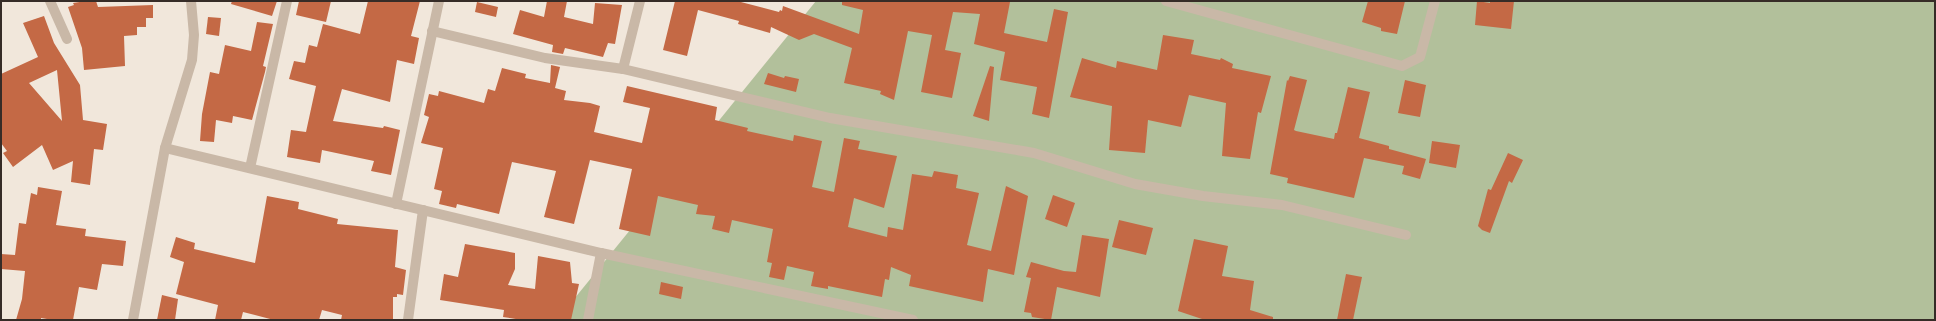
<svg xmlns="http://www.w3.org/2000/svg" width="1936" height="321" font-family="'DM Sans',sans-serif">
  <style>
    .green { fill: #b2c09b }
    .building { fill: #c46945; fill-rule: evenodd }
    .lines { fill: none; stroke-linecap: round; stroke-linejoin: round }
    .minor { stroke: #c9b8a7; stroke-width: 10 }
  </style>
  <rect width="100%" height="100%" fill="#f1e7db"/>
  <!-- green -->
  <path class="green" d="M816 1H1935V320H557Z"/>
  <!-- building -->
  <g class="building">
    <path d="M86 1H96L98 7 153 5V18H146V27H137V35L124 36 125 66 84 70 82 48 68 7 74 5 73 3Z"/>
    <path d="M232 1H277L272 16 231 4Z"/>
    <path d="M299 1H331L326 22 296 15Z"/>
    <path d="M368 1H420L411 36 419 38 414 64 397 60 390 102 342 89 333 121 383 128 384 126 400 130 391 175 371 171 374 161 322 150 320 163 287 157 291 130 306 132 316 86 289 79 294 61 305 63 309 45 317 47 323 24 360 34Z"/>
    <path d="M547 1H567L564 17 593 24 595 3 622 5 615 44 608 43 603 57 565 48 563 54 552 52 553 45 513 34 520 10 544 17Z"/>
    <path d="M675 1H737L779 12 780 10 782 11 783 6 859 34 863 10 842 5V1H1002L1010 2 1004 33 1047 42 1054 9 1068 12 1049 118 1032 114 1037 87 1000 80 1005 52 974 44 980 14 953 12 945 50 961 53 952 98 921 92 932 35 908 31 894 100 880 94 881 91 844 83 852 48 814 34 799 40 771 27 770 33 738 24 739 21 698 10 687 56 663 50Z"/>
    <path d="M1368 1H1405L1397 34 1381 31V28L1362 22Z"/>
    <path d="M1477 1 1490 3V1H1514L1511 29 1475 25Z"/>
    <path d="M477 2 498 7 496 17 475 12Z"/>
    <path d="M44 16 54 43 80 85 83 120 107 124 103 150 94 149 90 185 71 182 73 161 53 170 42 145 13 167 3 153 7 151 1 143V74L38 57 23 23ZM57 70 62 121 29 83Z"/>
    <path d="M208 17 221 18 219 36 206 34Z"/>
    <path d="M257 22 273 24 263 66 266 67 265 72 252 120 233 116 232 123 216 120 214 142 200 141 202 114 210 72 219 74 225 45 251 51Z"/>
    <path d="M1163 35 1194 40 1191 54 1220 60 1221 58 1233 64 1232 68 1271 76 1261 113 1258 112 1250 159 1222 156 1226 103 1189 95 1181 127 1148 120 1145 153 1109 150 1112 106 1070 97 1082 58 1116 68 1117 61 1157 70Z"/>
    <path d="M551 65 560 67 555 88 566 91 564 100 590 103 600 106 594 132 642 143 650 108 623 102 627 86 717 107 715 120 748 128 747 131 793 141 794 135 822 141 812 187 834 192 844 138 860 141 858 149 897 156 884 208 854 198 848 227 887 237 888 227 903 230 912 174 932 177 934 171 958 175 956 188 979 193 967 245 991 251 1006 186 1028 196 1014 275 988 269 983 302 909 286 911 275 891 267 889 280 885 279 882 297 828 286V289L811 286 814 272 787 266 784 280 769 277 772 263 767 262 773 229 732 220 729 233 712 229 715 216 696 214 698 205 658 196 650 236 619 229 632 169 590 160 574 224 544 217 556 171 512 162 499 214 457 204 456 208 439 204 442 191 434 189 443 148 421 143 429 117 424 115 429 94 438 96 439 91 484 103 488 89 495 91 502 68 526 74 525 78 550 83Z"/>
    <path d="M990 66 994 67 989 121 973 116Z"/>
    <path d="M768 73 784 78 785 76 799 79 796 92 764 84Z"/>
    <path d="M1290 76 1307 80 1294 130 1296 131 1334 139 1335 133H1337L1348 87 1370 92 1359 138 1389 146V149L1426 159 1420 179 1402 174 1404 166 1364 158 1354 198 1287 183 1288 178 1270 174 1287 80 1288 81Z"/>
    <path d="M1405 80 1426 85 1420 117 1398 113Z"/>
    <path d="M1432 141 1460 145 1456 168 1429 163Z"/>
    <path d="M1508 153 1523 160 1512 183 1509 181 1490 233 1482 230 1478 226 1488 189 1491 190Z"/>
    <path d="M38 187 62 191 56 225 86 229 85 236 126 241 123 266 102 264 97 290 79 287 73 320H53L41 318V320H16L22 299 25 271 1 269V254L15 255 19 223 26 224 31 193 37 195Z"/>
    <path d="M1053 195 1075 203 1067 227 1045 219Z"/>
    <path d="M267 196 299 202 298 209 338 219 337 224 398 230 395 267 406 270 403 295 397 294V297H393V320H341L342 315 322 310 319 320H274L243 312 241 320H215L218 305 176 294 184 262 170 257 176 237 195 243 194 249 255 263Z"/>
    <path d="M1119 220 1153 228 1146 255 1112 247Z"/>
    <path d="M1082 235 1109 239 1100 297 1057 287 1051 320 1032 317 1031 313 1024 312 1031 278 1026 277 1031 262 1064 271 1076 272Z"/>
    <path d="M1194 239 1228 246 1222 276 1254 281 1250 310 1273 317V320H1205L1178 311Z"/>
    <path d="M465 244 515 253V269L508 285 535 289 538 256 570 262 572 283 579 284 571 320H522L503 317 504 310 440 300 444 274 458 277Z"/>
    <path d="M1346 274 1362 277 1353 320H1337Z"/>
    <path d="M661 282 683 287 681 299 659 294Z"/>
    <path d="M162 295 178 299 175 320H157Z"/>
  </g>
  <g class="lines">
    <!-- minor -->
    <g class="minor">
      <path d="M50 1 67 39"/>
      <path d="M1166 1 1402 66 1420 57 1435 1"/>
      <path d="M432 31 545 58 623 69 830 118 1034 153 1135 184 1203 196 1282 205 1406 235"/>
      <path d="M623 69 640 1"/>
      <path d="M165 148 601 253 913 320"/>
      <path d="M250 168 287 1"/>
      <path d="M396 204 439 1"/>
      <path d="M133 320 165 148 192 60 194 35 191 1"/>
      <path d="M408 320 423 210"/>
      <path d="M588 320 601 253"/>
    </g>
  </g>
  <!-- border -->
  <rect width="1936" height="321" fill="none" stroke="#362c27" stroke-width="4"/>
</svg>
